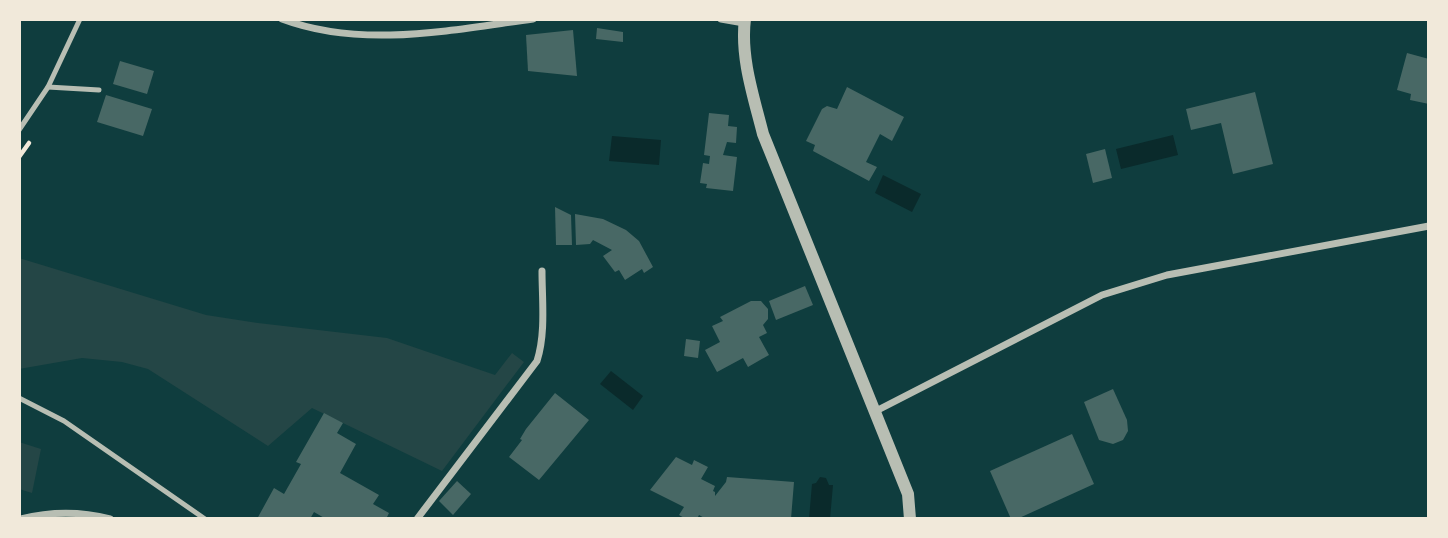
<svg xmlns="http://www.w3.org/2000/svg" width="1448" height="538" font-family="'Alegreya Sans',sans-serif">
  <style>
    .green { fill: #244646 }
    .water { fill: #0a2a2b }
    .building { fill: #486865 }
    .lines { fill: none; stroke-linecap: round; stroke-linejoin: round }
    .path { stroke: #f1e9da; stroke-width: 4.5 }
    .service { stroke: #b8beb3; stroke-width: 5 }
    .minor { stroke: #b8beb3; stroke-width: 7 }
    .tertiary { stroke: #b8beb3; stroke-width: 12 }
  </style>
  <rect width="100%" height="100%" fill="#0f3d3e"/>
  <!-- green -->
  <g class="green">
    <path d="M19 258 206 315 258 323 387 338 495 375 512 353 524 362 442 471 312 408 268 446 148 369 122 362 82 358 19 369Z"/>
    <path d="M19 442 41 449 32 493 19 489Z"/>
  </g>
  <!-- water -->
  <g class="water">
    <path d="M1173 135 1178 155 1121 169 1116 149Z"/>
    <path d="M612 136 661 140 659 165 609 161Z"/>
    <path d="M883 175 921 194 912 212 875 193Z"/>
    <path d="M611 371 643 396 633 410 600 384Z"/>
    <path d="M820 477 826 478 829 485H833L830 519H809L812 484 816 483Z"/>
  </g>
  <!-- building -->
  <g class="building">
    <path d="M597 28 623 32V42L596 39Z"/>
    <path d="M573 30 577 76 528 71 526 35Z"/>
    <path d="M1407 53 1429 59V104L1410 100 1411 94 1397 90Z"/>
    <path d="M120 61 154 71 147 94 113 84Z"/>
    <path d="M847 87 904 117 892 141 880 134 866 162 877 167 869 181 813 151 815 145 806 141 822 109 827 106 837 109Z"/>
    <path d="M1255 92 1273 164 1233 174 1221 123 1191 130 1186 109Z"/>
    <path d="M106 95 152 109 143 136 97 122Z"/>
    <path d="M709 113 729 115 728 126 737 127 736 143 727 142 723 155 737 157 733 191 706 188 707 184 700 183 703 163 709 164 710 156 704 155Z"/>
    <path d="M1105 149 1112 178 1093 183 1086 154Z"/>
    <path d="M555 207 571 215 572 245H556Z"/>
    <path d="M575 214 603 219 626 230 639 241 653 267 644 273 642 269 625 280 619 270 615 272 603 256 612 250 593 240 590 244 576 245Z"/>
    <path d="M805 286 813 305 776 320 769 301Z"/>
    <path d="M751 301H761L768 309V319L763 325 767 333 759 337 769 355 748 367 743 358 717 372 705 350 720 342 712 326 723 321 720 317Z"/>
    <path d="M686 339 700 341 698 358 684 356Z"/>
    <path d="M1113 389 1127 420 1128 431 1123 440 1113 444 1099 440 1084 402Z"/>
    <path d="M555 393 589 420 539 480 509 457 522 440 520 439 526 429Z"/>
    <path d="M324 413 343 423 337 433 356 444 340 473 379 495 373 504 389 513 386 519H326L314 512 310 519H257L274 488 284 494 301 464 296 462Z"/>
    <path d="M1072 434 1094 484 1017 519H1011L990 471Z"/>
    <path d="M676 457 692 465 694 460 708 467 701 479 715 486 713 491 715 492V496L726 482 727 477 794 482 791 519H706L699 515 697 519H686L679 515 684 507 650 490Z"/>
    <path d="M457 481 471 494 453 515 439 501Z"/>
  </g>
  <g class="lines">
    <!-- path -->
    <path class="path" d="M19 157 29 143"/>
    <!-- service -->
    <g class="service">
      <path d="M48 87 99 90"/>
      <path d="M19 130 48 87 80 19"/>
      <path d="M19 398 64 421 205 519"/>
    </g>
    <!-- minor -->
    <g class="minor">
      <path d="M282 19C362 49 451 30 533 19"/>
      <path d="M721 19 744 23"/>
      <path d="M874 412 1102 295 1167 275 1429 226"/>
      <path d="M21 519C52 511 80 511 110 519"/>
      <path d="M417 519 537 361C546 333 542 300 542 271"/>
    </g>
    <!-- tertiary -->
    <path class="tertiary" d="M745 19C740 57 754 98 763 134L908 494 910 519"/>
  </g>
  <!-- border -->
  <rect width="1448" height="538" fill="none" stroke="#f1e9da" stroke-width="42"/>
</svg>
